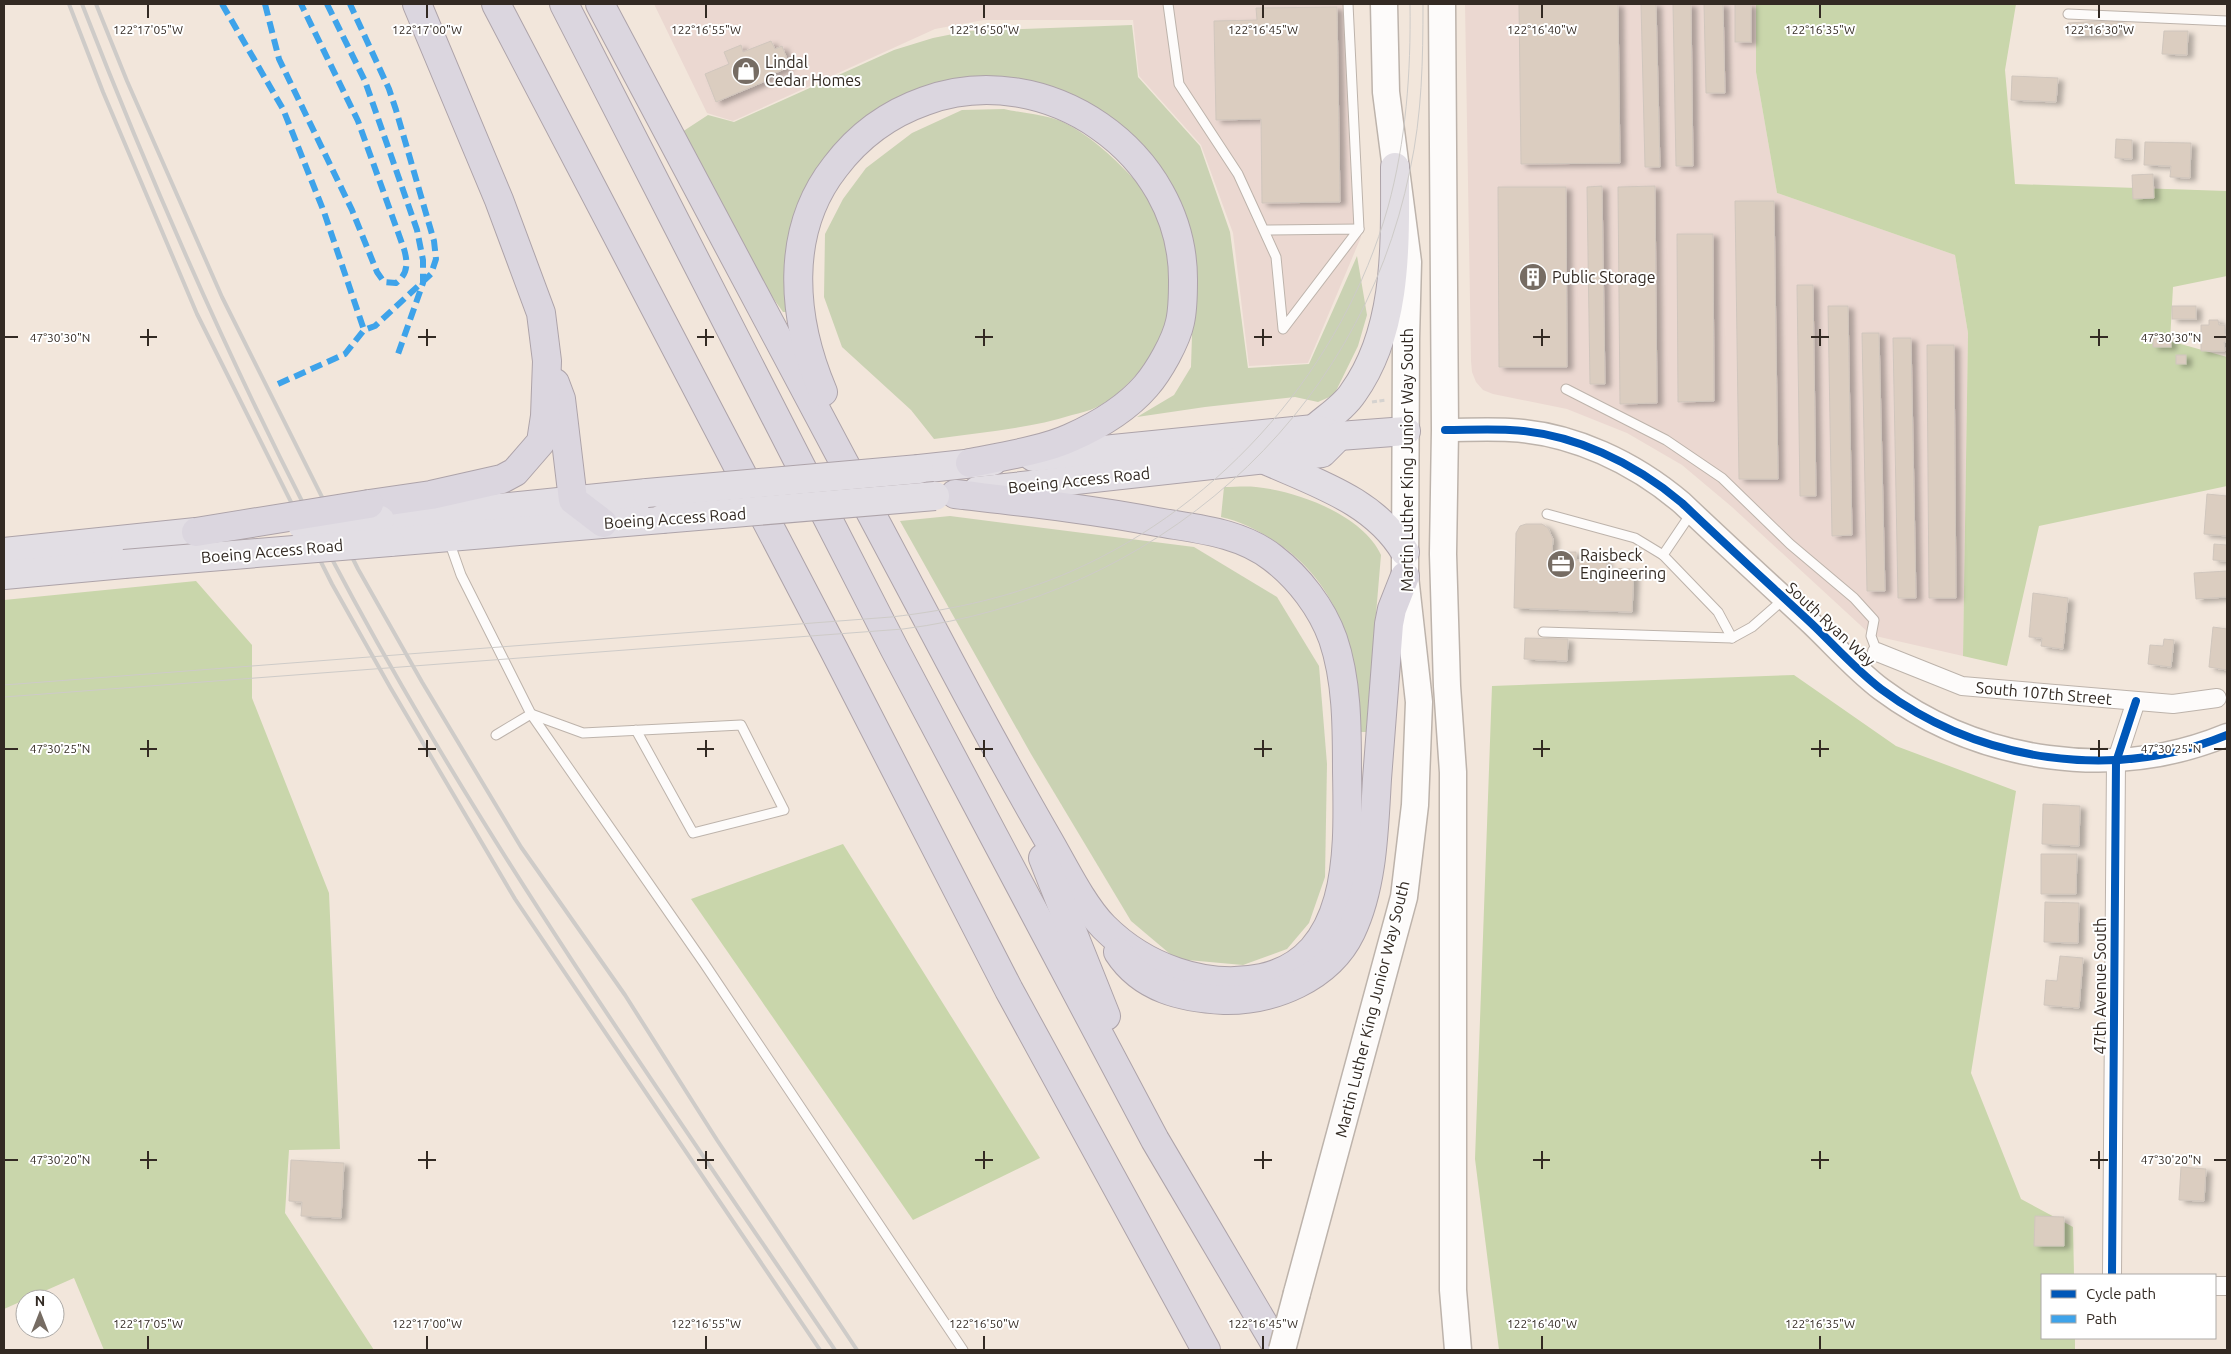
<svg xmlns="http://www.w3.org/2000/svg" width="2231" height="1354" font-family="Ubuntu,sans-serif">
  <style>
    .commercial { fill: #ebd8d1 }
    .green { fill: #cad2b3 }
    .forest { fill: #c9d6ab }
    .building { fill: #dbcdc0; stroke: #d0c6bd; filter: url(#shadow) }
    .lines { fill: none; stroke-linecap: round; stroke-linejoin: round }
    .service-casing { stroke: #bdb3ab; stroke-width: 11 }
    .minor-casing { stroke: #bdb3ab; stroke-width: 20 }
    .tertiary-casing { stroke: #bdb3ab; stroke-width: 25 }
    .secondary-casing { stroke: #bdb3ab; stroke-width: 29 }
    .trunk-casing { stroke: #ada3a9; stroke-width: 30 }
    .motorway-casing { stroke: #ada3a9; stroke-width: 30 }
    .path { stroke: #d5d2cf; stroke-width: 3; stroke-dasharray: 5 2.5; stroke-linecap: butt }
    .service { stroke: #fdfbfa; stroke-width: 9 }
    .minor { stroke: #fdfbfa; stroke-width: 18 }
    .tertiary { stroke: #fdfbfa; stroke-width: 22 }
    .secondary { stroke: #fdfbfa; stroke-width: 26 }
    .trunk { stroke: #e2dee4; stroke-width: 28 }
    .motorway { stroke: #dbd6df; stroke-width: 28 }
    .tram { stroke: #cecbc8; stroke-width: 1 }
    .rail { stroke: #cecbc8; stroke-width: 4 }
    .secondary-bridge-casing { stroke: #bdb3ab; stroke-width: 29; stroke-linecap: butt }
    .trunk-bridge-casing { stroke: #ada3a9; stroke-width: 30; stroke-linecap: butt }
    .motorway-bridge-casing { stroke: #ada3a9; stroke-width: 30; stroke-linecap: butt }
    .secondary-bridge { stroke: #fdfbfa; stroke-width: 26 }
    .trunk-bridge { stroke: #e2dee4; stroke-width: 28 }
    .motorway-bridge { stroke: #dbd6df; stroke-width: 28 }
    .quiet { stroke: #3ea3ea; stroke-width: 6; stroke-dasharray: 12 6; stroke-linecap: butt }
    .cycleway-casing { stroke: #fff; stroke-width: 11 }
    .cycleway { stroke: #0057b8; stroke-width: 8 }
    .ticks { fill: none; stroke: #332a23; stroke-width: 2 }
    .labels { text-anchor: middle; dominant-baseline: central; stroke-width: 4; stroke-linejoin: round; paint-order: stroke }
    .poi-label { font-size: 16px; fill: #332a23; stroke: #fff; text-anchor: start }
    .street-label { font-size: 16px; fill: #332a23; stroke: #fff }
    .ticks-label { font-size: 12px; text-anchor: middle; fill: #332a23; stroke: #fff; stroke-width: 4; stroke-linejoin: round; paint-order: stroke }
  </style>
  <defs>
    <filter id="shadow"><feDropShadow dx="5.5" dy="3" stdDeviation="2.5" flood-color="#0004"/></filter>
  </defs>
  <rect width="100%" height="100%" fill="#f2e6db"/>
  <!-- commercial -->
  <g class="commercial">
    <path d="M654 4H1353L1361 237 1308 363 1249 366 1233 233 1201 145 1139 76 1133 20H984L935 29 733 121 707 113Z"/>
    <path d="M1465 4H1756V72L1777 193 1955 255 1968 333 1963 656 1871 635 1732 507 1682 465 1627 433 1567 409 1493 394 1483 390 1476 382 1472 372 1471 361Z"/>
  </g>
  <!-- green -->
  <g class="green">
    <path d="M1132 25 1138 77 1200 146 1230 232 1248 368 1309 364 1357 256 1367 315 1358 346 1334 395 1318 402 1295 397 1205 407 1137 417 1174 395 1191 367 1194 271 1135 143 1096 107 1040 86 999 80 849 140 788 312H783L763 284 682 132 708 115 734 122 894 50 933 38 968 31Z"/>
    <path d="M1004 109C1021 113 1047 115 1063 122 1088 134 1112 156 1131 176 1160 205 1182 282 1169 322 1159 351 1125 394 1097 407 1089 411 1080 413 1072 415 1028 429 980 432 934 439L911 410 842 347 824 297 825 234 843 199 866 168 912 133 962 110Z"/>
    <path d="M1224 487C1235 487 1245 486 1256 487 1297 491 1363 515 1381 555L1366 732H1360C1358 655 1342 584 1273 540 1257 530 1240 521 1221 517Z"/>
    <path d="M950 516 1194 547 1277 597 1319 666 1327 764 1325 877 1309 923 1287 949 1243 965 1176 959 1131 921 1031 754 900 521Z"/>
  </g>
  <!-- forest -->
  <g class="forest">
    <path d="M1756 4H2016L2005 70 2015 184 2227 191V276L2173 287 2170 341 2227 357V486L2039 526 2007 666 1963 656 1968 333 1955 255 1777 193 1756 72Z"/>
    <path d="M196 581 252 645V698L329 893 340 1149 289 1150 285 1213 374 1350H104L74 1278 4 1309V600Z"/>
    <path d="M1794 675 1896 746 2016 791 1971 1073 2021 1199 2073 1227 2074 1275H2042V1338H2075V1350H1499L1475 1159 1492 686Z"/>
    <path d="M843 844 1040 1158 913 1220 691 899Z"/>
  </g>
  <!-- building -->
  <g class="building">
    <path d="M1519 4H1618L1620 163 1521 164Z"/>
    <path d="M1641 4H1656L1660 167H1645Z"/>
    <path d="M1673 4H1691L1693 166H1676Z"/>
    <path d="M1704 4H1723L1725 93H1706Z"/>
    <rect x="1735" y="4" width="16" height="38"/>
    <path d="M1337 7 1340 202 1262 203 1261 119 1216 120 1214 21 1257 20 1256 8Z"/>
    <path d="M2118 20 2119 34 2069 36 2068 23Z"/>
    <path d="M2164 31H2188L2187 55 2162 54Z"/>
    <path d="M771 41 775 49 782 46 787 59 784 60 787 68 766 77 768 80 716 102 705 74 729 64 724 52 741 45 743 52Z"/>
    <path d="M2012 76 2058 78 2056 102 2011 100Z"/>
    <path d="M2116 139 2132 140V159L2115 158Z"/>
    <path d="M2145 142 2191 143 2190 178 2170 177 2171 166 2144 165Z"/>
    <path d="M2153 174 2154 198 2133 199 2132 175Z"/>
    <path d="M1602 186 1605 384H1590L1587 187Z"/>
    <path d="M1655 186 1657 403 1620 404 1618 187Z"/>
    <path d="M1498 187H1566L1567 367H1499Z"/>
    <path d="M1735 201H1774L1778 479H1739Z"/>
    <path d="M1677 234H1713L1714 401 1678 402Z"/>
    <path d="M1797 285H1813L1816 496H1800Z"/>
    <path d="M1828 306H1848L1852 535 1832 536Z"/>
    <rect x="2172" y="306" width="24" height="13"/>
    <path d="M2209 320H2218L2219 325H2225V334H2227V342H2224L2225 351H2201V325H2209Z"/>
    <path d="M1862 333H1879L1885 591H1867Z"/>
    <path d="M1893 338H1911L1916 598H1898Z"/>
    <rect x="2153" y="338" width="18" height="9"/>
    <path d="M1927 345H1954L1956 598H1929Z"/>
    <rect x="2176" y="355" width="10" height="9"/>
    <path d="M2207 494 2227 496V536L2204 534Z"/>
    <path d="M1526 524H1542L1548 528 1553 539 1552 552H1576V560H1607L1606 568 1634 569 1632 612 1514 608 1516 533 1520 526Z"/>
    <path d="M2214 544 2227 545V561L2213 560Z"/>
    <path d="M2227 571V597L2196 599 2194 573Z"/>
    <path d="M2033 593 2068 598 2063 649 2041 646 2042 638 2029 637Z"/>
    <path d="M2213 627 2227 629V670L2209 667Z"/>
    <path d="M1525 638 1568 639 1567 661 1524 659Z"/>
    <path d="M2164 639 2174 640 2171 667 2148 664 2150 645 2163 646Z"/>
    <path d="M2043 804 2080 806 2079 846 2042 844Z"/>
    <path d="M2041 854H2077L2076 894H2041Z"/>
    <path d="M2045 902 2079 903 2078 943 2044 942Z"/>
    <path d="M2060 956 2083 958 2079 1008 2044 1005 2046 980 2057 981Z"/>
    <path d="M291 1160 344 1163 341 1218 301 1216 302 1202 289 1201Z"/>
    <path d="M2181 1167 2206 1169 2204 1201 2179 1200Z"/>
    <path d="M2035 1216 2064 1217V1246H2034Z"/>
  </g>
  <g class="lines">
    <defs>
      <g id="service">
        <path d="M1168 4 1179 84 1238 174 1276 257 1283 329 1359 229 1264 230"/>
        <path d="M1348 4 1359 229"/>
        <path d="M2068 14 2227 21"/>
        <path d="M1566 389 1666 440 1722 478 1790 544 1854 598 1874 620 1871 636 1877 652"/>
        <path d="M1547 514 1635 538 1663 555 1718 612 1732 638"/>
        <path d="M449 541 461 575 531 714 704 963 963 1350"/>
        <path d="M1663 555 1692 512"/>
        <path d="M1543 632 1732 638 1752 627 1784 599"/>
        <path d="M496 735 531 714 583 733 741 725 784 810 693 833 636 730"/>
      </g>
      <g id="minor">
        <path d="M1877 652 1962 686 2173 704 2217 698"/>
        <path d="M2112 1275 2116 762 2136 701"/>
        <path d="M2215 1286H2227"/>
      </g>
      <path id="tertiary" d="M1445 430C1466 430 1488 429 1510 430 1573 433 1635 463 1682 503 1725 544 1769 584 1812 624 1834 645 1856 670 1881 689 1979 762 2113 782 2227 735"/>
      <g id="secondary">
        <path d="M1442 4 1445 430 1443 554 1447 686 1453 772V1290L1458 1350"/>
        <path d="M1297 1293 1404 897 1415 805 1419 702 1405 576 1406 339 1408 262 1386 92 1384 4"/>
      </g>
      <g id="trunk">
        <path d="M1314 429C1326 418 1344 407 1353 393 1399 329 1395 242 1395 167"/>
        <path d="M1033 457 1314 429 1339 436 1406 431"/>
        <path d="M1265 460C1316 483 1375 501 1405 552"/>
        <path d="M919 469 993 461"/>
        <path d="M977 491 1322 453 1339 436"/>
        <path d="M380 520 647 493"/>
        <path d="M390 542 662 519"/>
        <path d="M4 552 196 532"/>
        <path d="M4 575 124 564"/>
      </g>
      <g id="motorway">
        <path d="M496 4 834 650 1009 990 1206 1350"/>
        <path d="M564 4 894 648 1155 1140 1279 1350"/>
        <path d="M600 4C711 211 822 418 931 626 969 698 1008 770 1049 841 1064 867 1083 906 1104 927 1144 967 1205 990 1262 978 1355 957 1348 843 1347 770 1347 727 1347 680 1333 639 1322 608 1299 578 1273 558 1240 532 1197 529 1157 522 1090 509 1023 502 955 494"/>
        <path d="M555 383 561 399 573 500 603 523"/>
        <path d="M823 392C792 319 784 232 835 167 859 135 888 114 925 101 1045 57 1184 152 1183 281 1183 294 1183 309 1180 322 1176 341 1159 371 1146 386 1127 408 1097 426 1070 438 1044 450 1000 457 970 463"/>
        <path d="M369 504 431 495 502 479 515 472 541 442 545 416 547 361 541 313 499 200 417 4"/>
        <path d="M1043 858 1106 1016"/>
        <path d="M1118 952C1142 989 1183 998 1224 1000 1273 1001 1329 978 1351 932 1373 886 1374 829 1377 779 1381 728 1385 676 1389 624L1392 609 1405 576"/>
      </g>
    </defs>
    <!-- service casing -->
    <use href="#service" class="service-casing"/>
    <!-- minor casing -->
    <use href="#minor" class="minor-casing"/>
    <!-- tertiary casing -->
    <use href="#tertiary" class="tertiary-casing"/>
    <!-- secondary casing -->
    <use href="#secondary" class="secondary-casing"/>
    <!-- trunk casing -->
    <use href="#trunk" class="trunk-casing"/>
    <!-- motorway casing -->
    <use href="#motorway" class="motorway-casing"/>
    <!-- path -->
    <path class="path" d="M1372 402 1386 400"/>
    <!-- service -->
    <use href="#service" class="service"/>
    <!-- minor -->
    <use href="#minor" class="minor"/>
    <!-- tertiary -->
    <use href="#tertiary" class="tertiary"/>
    <!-- secondary -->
    <use href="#secondary" class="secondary"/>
    <!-- trunk -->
    <use href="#trunk" class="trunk"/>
    <!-- motorway -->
    <use href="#motorway" class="motorway"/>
    <!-- tram -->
    <g class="tram">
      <path d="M4 685 891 617C954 610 1015 596 1072 571 1224 504 1343 366 1388 207 1406 141 1411 73 1410 4"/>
      <path d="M4 697 903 629C1153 597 1359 421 1410 170 1422 115 1423 60 1423 4"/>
    </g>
    <!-- rail -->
    <g class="rail">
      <path d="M69 4 103 92 197 314 332 584 390 687 515 899 820 1350"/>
      <path d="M82 4C173 238 276 468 402 686 534 915 687 1131 835 1350"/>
      <path d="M96 4 127 81 222 297 358 569 422 682 521 847 625 995 717 1140 857 1350"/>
    </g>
    <defs>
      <path id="secondary-bridge" d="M1282 1350 1297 1293"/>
      <g id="trunk-bridge">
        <path d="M647 493 919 469"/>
        <path d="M662 519 935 496"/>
        <path d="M302 525 380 520"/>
        <path d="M124 564 390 542"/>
      </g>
      <path id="motorway-bridge" d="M196 532 369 504"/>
    </defs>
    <!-- secondary-bridge casing -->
    <use href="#secondary-bridge" class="secondary-bridge-casing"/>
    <!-- trunk-bridge casing -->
    <use href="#trunk-bridge" class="trunk-bridge-casing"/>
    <!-- motorway-bridge casing -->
    <use href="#motorway-bridge" class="motorway-bridge-casing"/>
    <!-- secondary-bridge -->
    <use href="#secondary-bridge" class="secondary-bridge"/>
    <!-- trunk-bridge -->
    <use href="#trunk-bridge" class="trunk-bridge"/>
    <!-- motorway-bridge -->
    <use href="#motorway-bridge" class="motorway-bridge"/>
    <!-- quiet -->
    <g class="quiet">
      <path d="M222 4 283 109 324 212 364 330"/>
      <path d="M265 4 279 59 352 210 377 272 384 282 396 283C408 274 408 263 404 249L358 121 301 4"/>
      <path d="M327 4 365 81 417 230 423 260V283L398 354"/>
      <path d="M278 384 345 354 364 330 375 326 431 274 436 259 434 241 396 110 389 89 350 4"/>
    </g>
    <defs>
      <g id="cycleway">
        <path d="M1445 430C1466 430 1488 429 1510 430 1573 433 1635 463 1682 503 1725 544 1769 584 1812 624 1834 645 1856 670 1881 689 1979 762 2113 782 2227 735"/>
        <path d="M2112 1275 2116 762 2136 701"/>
      </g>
    </defs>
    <!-- cycleway casing -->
    <use href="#cycleway" class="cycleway-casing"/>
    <!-- cycleway -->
    <use href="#cycleway" class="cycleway"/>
  </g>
  <!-- ticks -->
  <path class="ticks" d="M148 5V18M427 5V18M706 5V18M984 5V18M1263 5V18M1542 5V18M1820 5V18M2099 5V18M148 329V346M427 329V346M706 329V346M984 329V346M1263 329V346M1542 329V346M1820 329V346M2099 329V346M5 337H18M140 337H157M418 337H436M697 337H714M975 337H993M1254 337H1272M1533 337H1550M1811 337H1829M2090 337H2108M2214 337H2226M148 740V757M427 740V757M706 740V757M984 740V757M1263 740V757M1542 740V757M1820 740V757M2099 740V757M5 749H18M140 749H157M418 749H436M697 749H714M975 749H993M1254 749H1272M1533 749H1550M1811 749H1829M2090 749H2108M2214 749H2226M148 1151V1169M427 1151V1169M706 1151V1169M984 1151V1169M1263 1151V1169M1542 1151V1169M1820 1151V1169M2099 1151V1169M5 1160H18M140 1160H157M418 1160H436M697 1160H714M975 1160H993M1254 1160H1272M1533 1160H1550M1811 1160H1829M2090 1160H2108M2214 1160H2226M148 1336V1349M427 1336V1349M706 1336V1349M984 1336V1349M1263 1336V1349M1542 1336V1349M1820 1336V1349"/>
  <!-- icons -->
  <defs>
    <symbol id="shop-disc" viewBox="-11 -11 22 22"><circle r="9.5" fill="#766c63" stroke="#fff"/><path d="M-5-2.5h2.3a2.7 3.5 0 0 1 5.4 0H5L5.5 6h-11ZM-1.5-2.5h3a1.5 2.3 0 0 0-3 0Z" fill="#fff"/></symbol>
    <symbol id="building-disc" viewBox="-11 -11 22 22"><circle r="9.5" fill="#766c63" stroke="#fff"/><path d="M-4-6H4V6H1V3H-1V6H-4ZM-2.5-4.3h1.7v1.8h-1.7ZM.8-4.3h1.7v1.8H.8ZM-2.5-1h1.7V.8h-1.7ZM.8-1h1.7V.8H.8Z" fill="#fff"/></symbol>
    <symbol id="office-disc" viewBox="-11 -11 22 22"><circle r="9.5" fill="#766c63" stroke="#fff"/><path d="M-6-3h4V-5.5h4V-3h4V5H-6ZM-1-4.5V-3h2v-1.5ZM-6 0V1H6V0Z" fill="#fff"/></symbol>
  </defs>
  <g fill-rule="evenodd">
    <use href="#shop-disc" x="730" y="55" width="32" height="32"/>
    <use href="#building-disc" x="1517" y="261" width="32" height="32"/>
    <use href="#office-disc" x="1545" y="548" width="32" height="32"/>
  </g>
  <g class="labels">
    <!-- poi labels -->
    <g class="poi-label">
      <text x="765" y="62">Lindal<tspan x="765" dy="18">Cedar Homes</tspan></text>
      <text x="1552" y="277">Public Storage</text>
      <text x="1580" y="555">Raisbeck<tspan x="1580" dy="18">Engineering</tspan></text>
    </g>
    <!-- street labels -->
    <g class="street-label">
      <text transform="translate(1407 460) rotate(-90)">Martin Luther King Junior Way South</text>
      <text transform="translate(1079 480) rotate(-6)">Boeing Access Road</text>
      <text transform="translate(675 518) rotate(-4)">Boeing Access Road</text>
      <text transform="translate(272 551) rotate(-5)">Boeing Access Road</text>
      <text transform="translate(1831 624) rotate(43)">South Ryan Way</text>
      <text transform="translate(2044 693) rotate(5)">South 107th Street</text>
      <text transform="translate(2100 986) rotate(-90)">47th Avenue South</text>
      <text transform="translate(1372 1009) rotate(-76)">Martin Luther King Junior Way South</text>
    </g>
  </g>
  <g class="ticks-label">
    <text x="148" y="34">122°17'05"W</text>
    <text x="427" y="34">122°17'00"W</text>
    <text x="706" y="34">122°16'55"W</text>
    <text x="984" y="34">122°16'50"W</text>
    <text x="1263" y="34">122°16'45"W</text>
    <text x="1542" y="34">122°16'40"W</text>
    <text x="1820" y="34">122°16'35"W</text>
    <text x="2099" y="34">122°16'30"W</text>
    <text x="60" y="342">47°30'30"N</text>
    <text x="2171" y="342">47°30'30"N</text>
    <text x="60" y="753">47°30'25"N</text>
    <text x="2171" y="753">47°30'25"N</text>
    <text x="60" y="1164">47°30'20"N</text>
    <text x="2171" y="1164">47°30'20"N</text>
    <text x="148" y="1328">122°17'05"W</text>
    <text x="427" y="1328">122°17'00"W</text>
    <text x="706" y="1328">122°16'55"W</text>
    <text x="984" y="1328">122°16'50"W</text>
    <text x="1263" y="1328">122°16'45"W</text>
    <text x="1542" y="1328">122°16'40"W</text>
    <text x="1820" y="1328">122°16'35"W</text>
  </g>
  <!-- border -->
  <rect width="2231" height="1354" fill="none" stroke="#332a23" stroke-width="10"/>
  <!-- legend -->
  <rect x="2041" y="1274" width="175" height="65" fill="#ffffff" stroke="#adaaa7"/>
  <rect x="2051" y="1290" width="25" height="8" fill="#0057b8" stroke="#adaaa7"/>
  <text x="2086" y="1299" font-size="15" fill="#332a23">Cycle path</text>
  <rect x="2051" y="1315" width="25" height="8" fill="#3ea3ea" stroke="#adaaa7"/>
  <text x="2086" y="1324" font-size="15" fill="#332a23">Path</text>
  <!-- north arrow -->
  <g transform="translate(40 1314)"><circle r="24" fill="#ffffff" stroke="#adaaa7"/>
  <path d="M0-4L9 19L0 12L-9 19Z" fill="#766c63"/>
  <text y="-8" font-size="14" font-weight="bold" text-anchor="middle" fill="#332a23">N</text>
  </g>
</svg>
